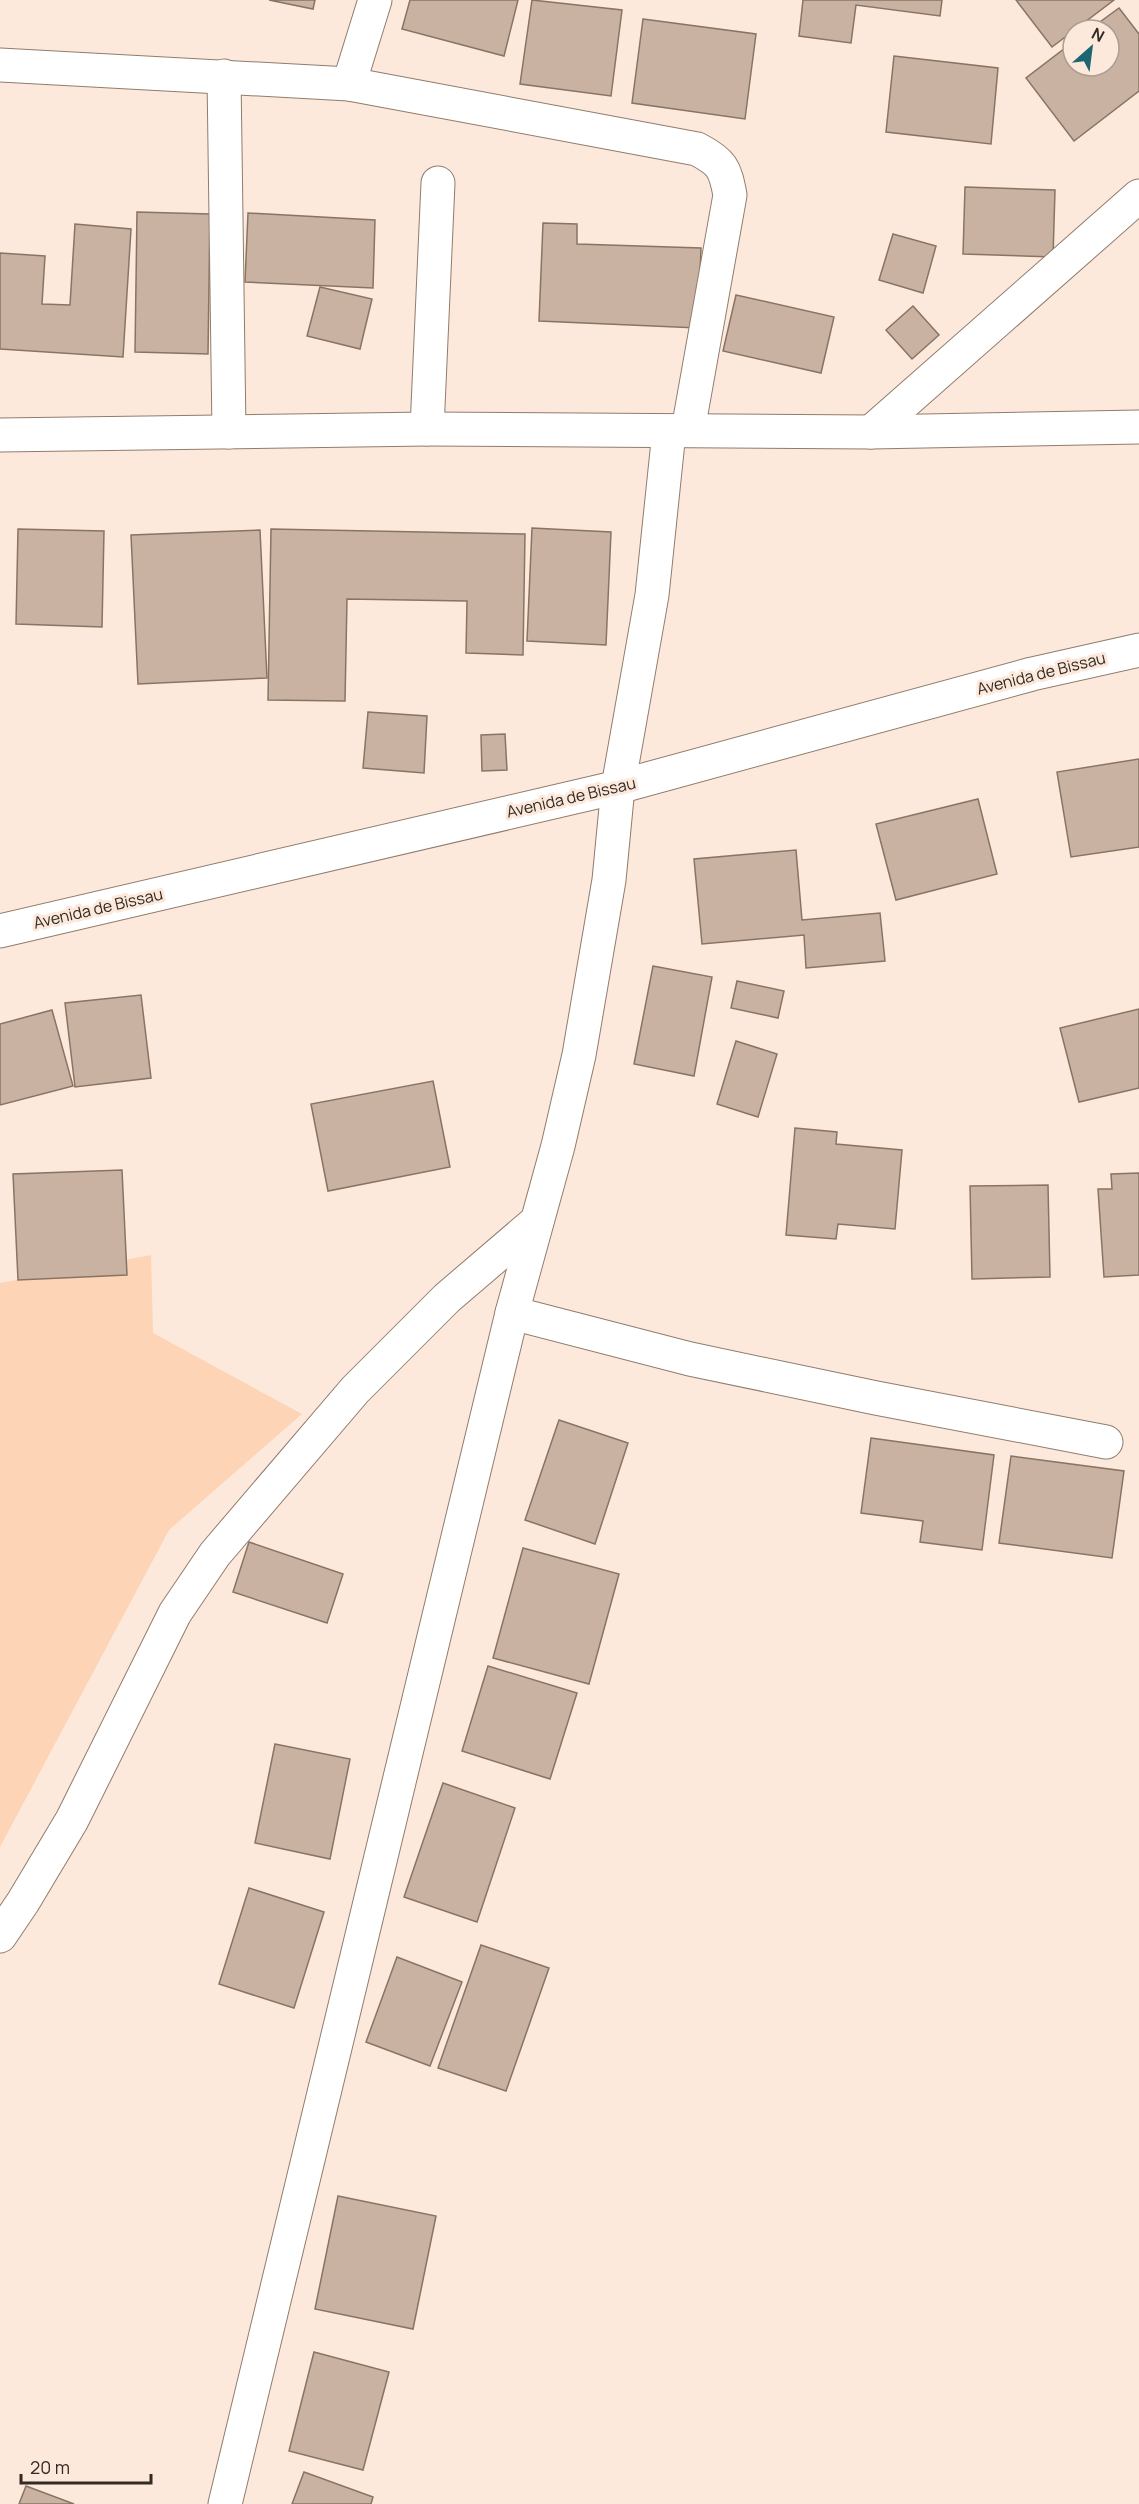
<svg xmlns="http://www.w3.org/2000/svg" width="1139" height="2504" font-family="Manrope,sans-serif">
  <style>
    .green { fill: #fdd4b6 }
    .building { fill: #c9b2a1; stroke: #897464; stroke-width: 1.5 }
    .lines { fill: none; stroke-linecap: round; stroke-linejoin: round }
    .street-casing { stroke: #917c6c; stroke-width: 35 }
    .primary-casing { stroke: #917c6c; stroke-width: 35 }
    .street { stroke: #fff; stroke-width: 33 }
    .primary { stroke: #fff; stroke-width: 33 }
    .labels { text-anchor: middle; dominant-baseline: central; stroke-width: 6; stroke-linejoin: round; paint-order: stroke }
    .street-label { font-size: 16px; fill: #332a24; stroke: #fce9db }
  </style>
  <rect width="100%" height="100%" fill="#fce9db"/>
  <!-- green -->
  <path class="green" d="M151 1255 153 1333 302 1414 169 1530 0 1847V1283Z"/>
  <!-- building -->
  <g class="building">
    <path d="M269 0H315L313 9Z"/>
    <path d="M410 0H518L504 56 402 29Z"/>
    <path d="M532 0 622 10 611 96 520 84Z"/>
    <path d="M803 0H942L940 16 856 5 851 43 799 36Z"/>
    <path d="M1016 0H1114L1052 47Z"/>
    <path d="M1119 8 1139 34V91L1074 141 1026 78 1073 42V66H1109V30H1089Z"/>
    <path d="M643 19 756 34 745 119 632 103Z"/>
    <path d="M894 56 998 68 991 144 886 132Z"/>
    <path d="M965 187 1055 190 1053 257 963 254Z"/>
    <path d="M137 212 210 214 208 354 135 352Z"/>
    <path d="M248 213 375 220 373 288 245 282Z"/>
    <path d="M543 223 577 224V244L701 248 698 328 539 321Z"/>
    <path d="M75 224 131 229 123 357 0 349V253L45 256 42 304 70 305Z"/>
    <path d="M893 234 936 246 923 293 879 280Z"/>
    <path d="M320 287 372 299 360 349 307 336Z"/>
    <path d="M736 295 834 317 821 373 723 351Z"/>
    <path d="M913 306 939 335 912 359 886 330Z"/>
    <path d="M532 528 611 532 606 645 527 641Z"/>
    <path d="M18 529 104 531 102 627 16 624Z"/>
    <path d="M271 529 525 534 523 655 466 653 467 601 347 599 345 701 268 700Z"/>
    <path d="M260 530 267 678 138 684 131 535Z"/>
    <path d="M368 712 427 716 424 773 363 768Z"/>
    <path d="M505 734 507 770 482 771 481 735Z"/>
    <path d="M1139 759V847L1071 857 1057 772Z"/>
    <path d="M978 799 997 874 896 900 876 824Z"/>
    <path d="M796 850 802 920 880 913 885 961 806 968 804 935 702 944 694 859Z"/>
    <path d="M653 966 712 977 694 1076 634 1064Z"/>
    <path d="M737 981 784 991 778 1018 731 1008Z"/>
    <path d="M141 995 151 1078 75 1087 65 1003Z"/>
    <path d="M1139 1009V1088L1079 1102 1060 1028Z"/>
    <path d="M52 1010 73 1086 0 1105V1024Z"/>
    <path d="M736 1041 777 1054 758 1117 717 1104Z"/>
    <path d="M433 1081 450 1167 328 1191 311 1104Z"/>
    <path d="M795 1128 837 1132 836 1144 902 1150 895 1229 838 1224 836 1239 786 1235Z"/>
    <path d="M122 1170 127 1275 18 1280 13 1174Z"/>
    <path d="M1139 1173V1275L1104 1277 1098 1189H1112L1111 1174Z"/>
    <path d="M1048 1185 1050 1277 972 1279 970 1186Z"/>
    <path d="M559 1420 628 1443 595 1544 525 1520Z"/>
    <path d="M871 1438 994 1455 982 1550 920 1542 923 1521 861 1513Z"/>
    <path d="M1011 1456 1124 1471 1112 1558 999 1543Z"/>
    <path d="M249 1542 343 1574 327 1623 233 1592Z"/>
    <path d="M523 1548 619 1574 589 1684 493 1658Z"/>
    <path d="M488 1666 577 1693 550 1779 462 1751Z"/>
    <path d="M275 1744 350 1759 330 1859 255 1843Z"/>
    <path d="M443 1783 515 1808 477 1922 404 1897Z"/>
    <path d="M249 1888 324 1912 294 2008 219 1984Z"/>
    <path d="M481 1945 549 1968 506 2091 438 2068Z"/>
    <path d="M397 1957 462 1982 430 2066 366 2042Z"/>
    <path d="M338 2196 436 2216 413 2329 315 2309Z"/>
    <path d="M314 2352 389 2372 363 2470 289 2451Z"/>
    <path d="M304 2472 373 2497 371 2504H292Z"/>
    <path d="M26 2486 74 2504H19Z"/>
  </g>
  <g class="lines">
    <defs>
      <g id="street">
        <path d="M0 65 349 84 697 149C722 162 725 168 730 195L688 430"/>
        <path d="M224 76 229 432"/>
        <path d="M349 84 375 0"/>
        <path d="M427 429 438 183"/>
        <path d="M871 432 1139 196"/>
        <path d="M0 931 618 787 1032 674 1139 650"/>
        <path d="M512 1313 690 1359 876 1398 1106 1442"/>
        <path d="M0 1936 23 1902 72 1820 175 1613 215 1554 355 1390 447 1298 537 1221"/>
        <path d="M225 2504 512 1313 558 1146 579 1055 609 880 618 787 652 595 669 432"/>
      </g>
      <path id="primary" d="M0 435 427 429 871 432 1139 427"/>
    </defs>
    <!-- street casing -->
    <use href="#street" class="street-casing"/>
    <!-- primary casing -->
    <use href="#primary" class="primary-casing"/>
    <!-- street -->
    <use href="#street" class="street"/>
    <!-- primary -->
    <use href="#primary" class="primary"/>
  </g>
  <g class="labels">
    <!-- street labels -->
    <g class="street-label">
      <text transform="translate(1041 673) rotate(-14)">Avenida de Bissau</text>
      <text transform="translate(571 797) rotate(-13)">Avenida de Bissau</text>
      <text transform="translate(98 908) rotate(-13)">Avenida de Bissau</text>
    </g>
  </g>
  <!-- north arrow -->
  <g transform="translate(1091 48) rotate(28)"><circle r="28" fill="#fce9db" stroke="#ac9d92" stroke-width="1.5"/>
  <path d="M0-4.5L10 22L0 15L-10 22Z" fill="#1b6671"/>
  <text y="-9" font-size="16" font-weight="bold" text-anchor="middle" fill="#332a24">N</text>
  </g>
  <!-- scale -->
  <path d="M21 2474v9h130v-9" fill="none" stroke="#332a24" stroke-width="3"/>
  <text x="30" y="2474" font-size="18" fill="#332a24" stroke="#fce9db" stroke-width="4.5" paint-order="stroke">20 m</text>
</svg>
